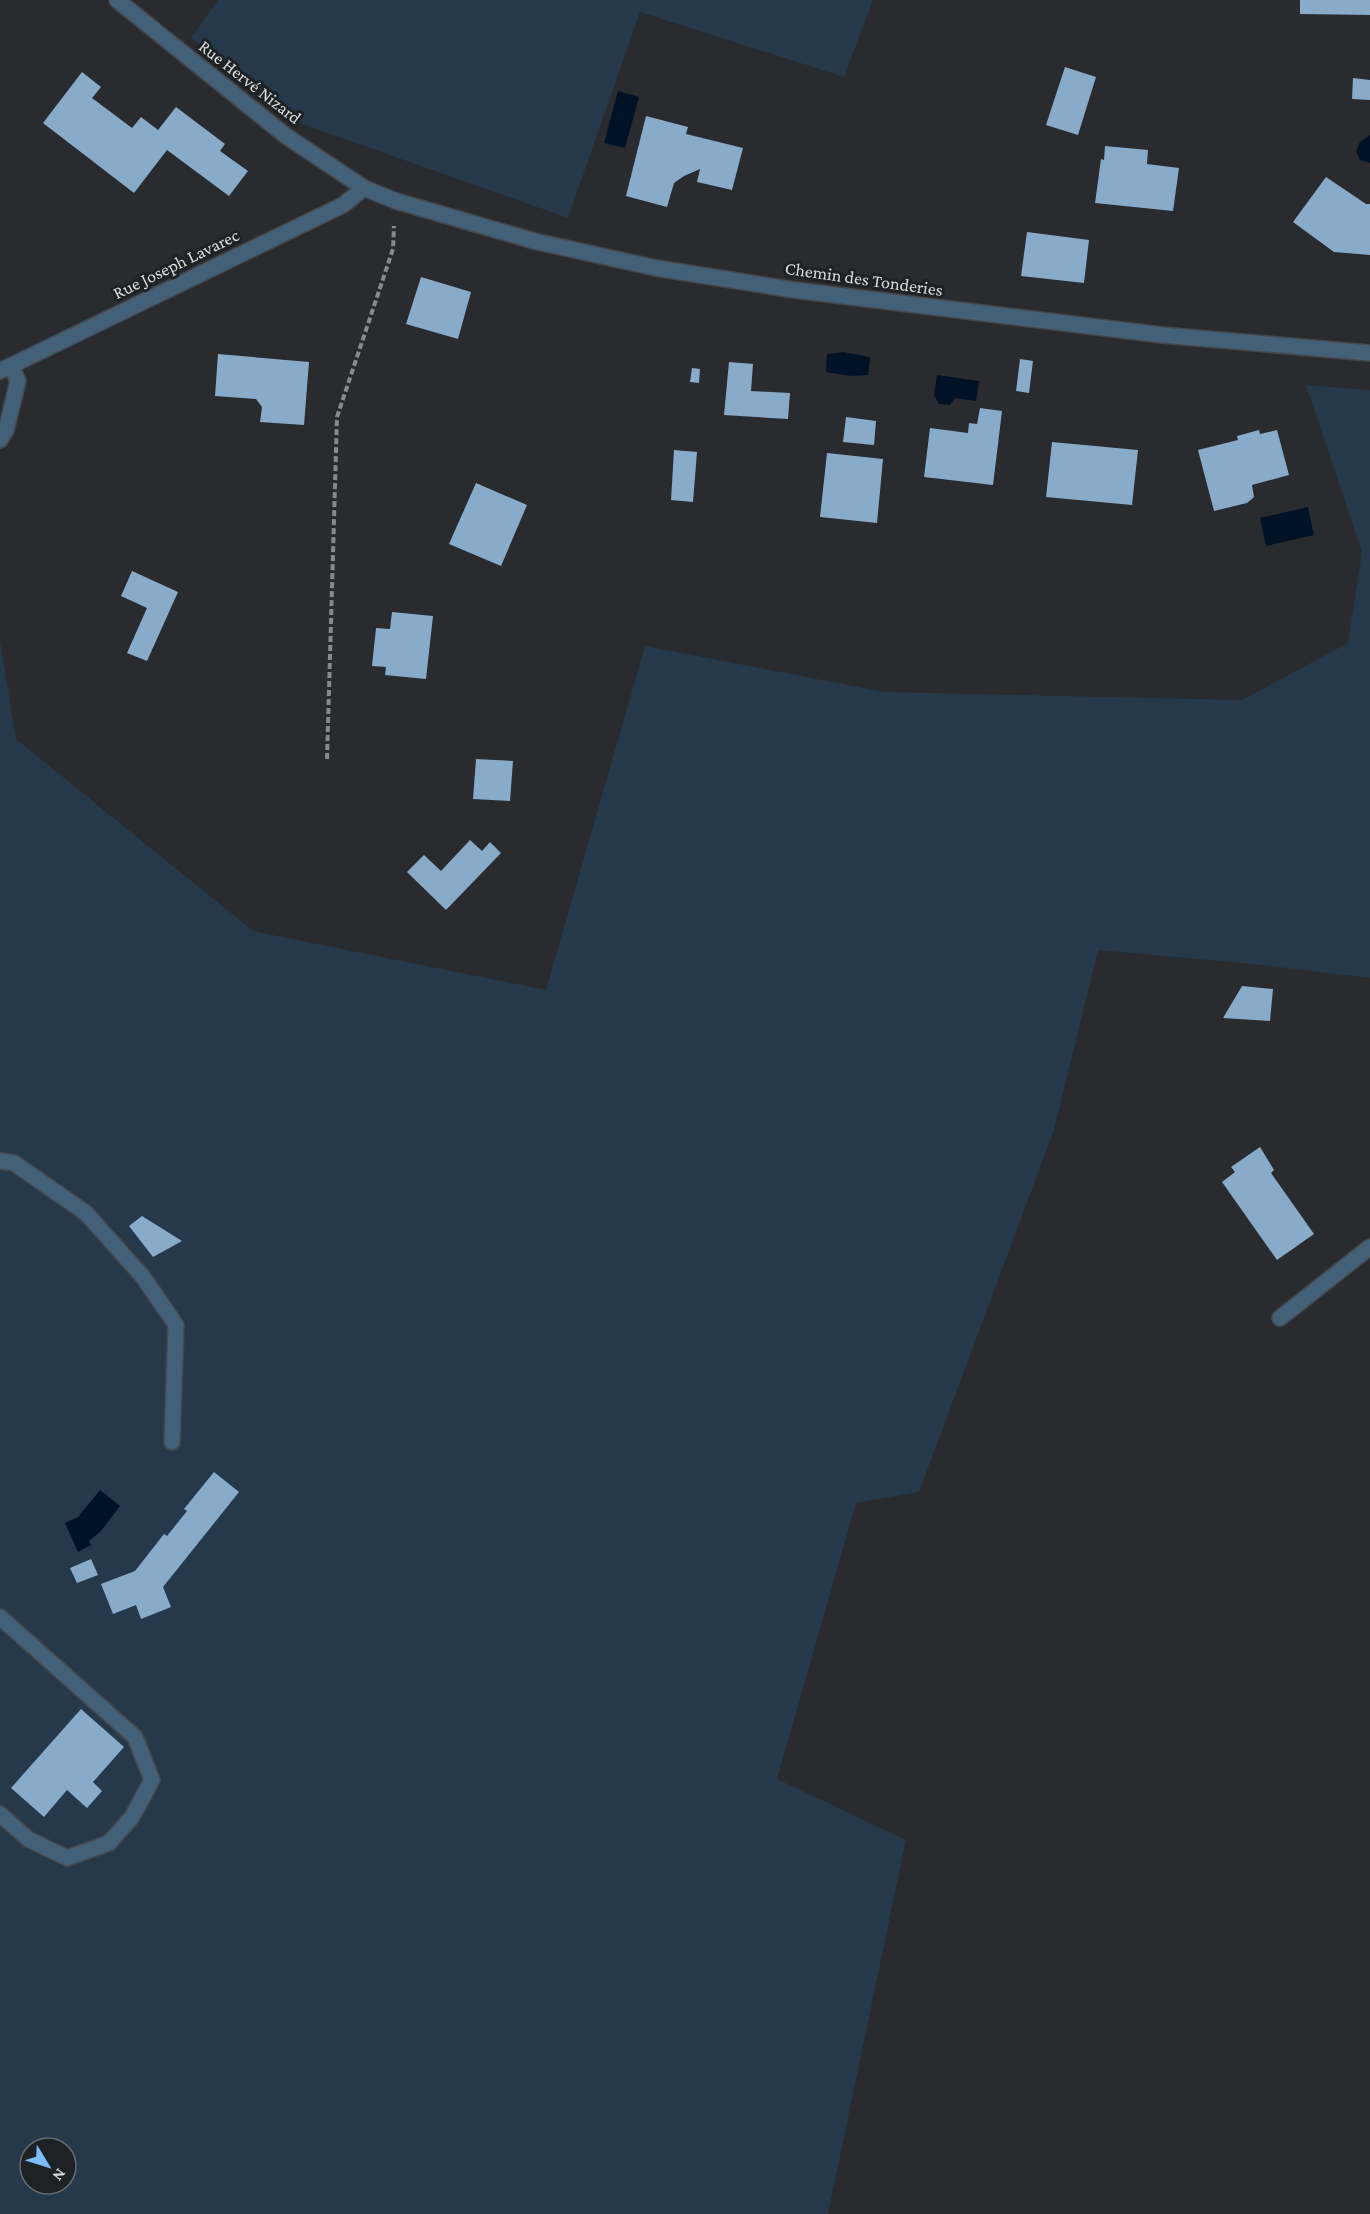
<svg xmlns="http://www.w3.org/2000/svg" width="1370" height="2214" font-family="'Crimson Pro',serif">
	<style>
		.green { fill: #25394b; fill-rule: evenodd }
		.water { fill: #001326 }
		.building { fill: #89abca }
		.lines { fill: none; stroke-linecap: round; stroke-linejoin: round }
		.service-casing { stroke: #45474a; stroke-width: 18 }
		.minor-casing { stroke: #45474a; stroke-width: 18 }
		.tertiary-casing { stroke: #45474a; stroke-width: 18 }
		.path { stroke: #87898c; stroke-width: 4; stroke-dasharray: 6 3; stroke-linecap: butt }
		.service { stroke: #436079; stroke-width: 15 }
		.minor { stroke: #436079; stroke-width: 15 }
		.tertiary { stroke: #436079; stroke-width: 15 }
		.labels { text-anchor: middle; stroke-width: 6; stroke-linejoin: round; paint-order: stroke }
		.street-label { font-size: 18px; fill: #d9dbdd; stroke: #1f2224 }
	</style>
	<rect width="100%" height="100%" fill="#292b2e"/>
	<path class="green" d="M218 0H873L844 77 640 12 568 218 302 124 191 38Z
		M1306 385 1370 390V978L1253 964 1098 950 1054 1130 919 1492 856 1503 777 1779 906 1840 828 2214H0V641L16 739 253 931 546 990 645 646 885 692 1242 700 1348 643 1362 552ZM30 2148H66V2184H30Z"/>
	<path class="water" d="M618 91 639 97 625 148 604 143Z
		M1370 135V163L1360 160 1356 151 1360 142Z
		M843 352 870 357 868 375 850 376 826 372 827 354Z
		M937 375 979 381 976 401 955 398 950 405 939 404 934 395Z
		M1308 507 1314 535 1266 546 1260 518Z
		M100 1490 120 1506 101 1531 89 1541 91 1545 78 1552 65 1523 78 1517Z"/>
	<path class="building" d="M1300 0H1370V15L1300 14Z
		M1065 67 1096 77 1078 135 1046 125Z
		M82 72 101 87 92 98 132 128 141 117 158 130 176 107 225 144 220 151 248 171 229 196 167 150 134 193 43 123Z
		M1353 78 1370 80V100L1352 99Z
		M646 116 688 127 686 134 743 148 732 190 697 182 700 169 684 176 674 183 667 207 626 196Z
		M1105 146 1148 150 1147 164 1179 168 1173 211 1095 203 1101 159 1104 160Z
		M1326 177 1366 204H1370V255L1334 252 1293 222Z
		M1027 232 1089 240 1084 283 1021 276Z
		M421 277 471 292 458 339 406 324Z
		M218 354 309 362 304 425 260 422 262 407 256 399 215 396Z
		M1020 359 1033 361 1029 393 1016 391Z
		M729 362 753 364 751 391 790 393 788 419 724 415Z
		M692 368 700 369 699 383 690 382Z
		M980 408 1002 411 993 485 924 477 930 428 968 433 969 423 977 424Z
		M846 417 876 421 874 445 843 442Z
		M1259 430 1260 434 1277 430 1289 475 1252 485 1254 497 1247 503 1214 511 1198 450 1238 440 1237 436Z
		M1052 442 1138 450 1132 505 1046 497Z
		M674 450 697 452 693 502 671 500Z
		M827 453 883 459 877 523 820 517Z
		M476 483 527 505 501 566 449 544Z
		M132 571 178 592 147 661 127 653 147 608 121 596Z
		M392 612 433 616 426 679 385 675 386 667 372 666 376 628 390 629Z
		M476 759 513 761 510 801 473 799Z
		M470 840 482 851 490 842 501 853 446 910 407 872 424 855 441 871Z
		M1242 986 1273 989 1270 1021 1223 1018Z
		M1260 1147 1274 1170 1271 1173 1314 1234 1277 1260 1222 1182 1235 1172 1231 1167Z
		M142 1216 182 1241 153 1257 129 1226Z
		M214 1472 239 1492 163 1587 171 1607 141 1619 136 1605 113 1614 101 1584 135 1571 164 1534 167 1536 187 1511 184 1509Z
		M91 1559 98 1575 77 1583 70 1568Z
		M81 1709 124 1747 93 1782 102 1791 87 1808 67 1790 44 1817 11 1788Z"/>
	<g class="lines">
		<defs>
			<path id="service" d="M0 440 6 430 18 381 11 366
				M0 1161 14 1163 86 1213 143 1277 176 1325 172 1442
				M0 1617 135 1737 152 1780 132 1817 109 1843 67 1858 28 1839 0 1814"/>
			<path id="minor" d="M117 0 286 136 364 188
				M1280 1318 1370 1247"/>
			<path id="tertiary" d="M0 371 343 205 364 188 396 201 534 241 656 268 794 290 1162 335 1370 353"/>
		</defs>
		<use href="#service" class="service-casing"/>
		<use href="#minor" class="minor-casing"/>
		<use href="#tertiary" class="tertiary-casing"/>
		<path class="path" d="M327 759 337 417 393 249 394 226"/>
		<use href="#service" class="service"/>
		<use href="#minor" class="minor"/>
		<use href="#tertiary" class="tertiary"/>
	</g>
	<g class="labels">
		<g class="street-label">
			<text transform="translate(250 82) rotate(38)" y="6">Rue Hervé Nizard</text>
			<text transform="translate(176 264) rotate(-26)" y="6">Rue Joseph Lavarec</text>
			<text transform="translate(864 279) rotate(8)" y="6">Chemin des Tonderies</text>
		</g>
	</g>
	<g transform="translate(48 2166) rotate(128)"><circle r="28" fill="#1f2224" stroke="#696c6e" stroke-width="1.5"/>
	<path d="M0-4.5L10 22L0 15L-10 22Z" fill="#7cbef9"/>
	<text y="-9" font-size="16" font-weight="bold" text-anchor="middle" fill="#d9dbdd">N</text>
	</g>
</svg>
